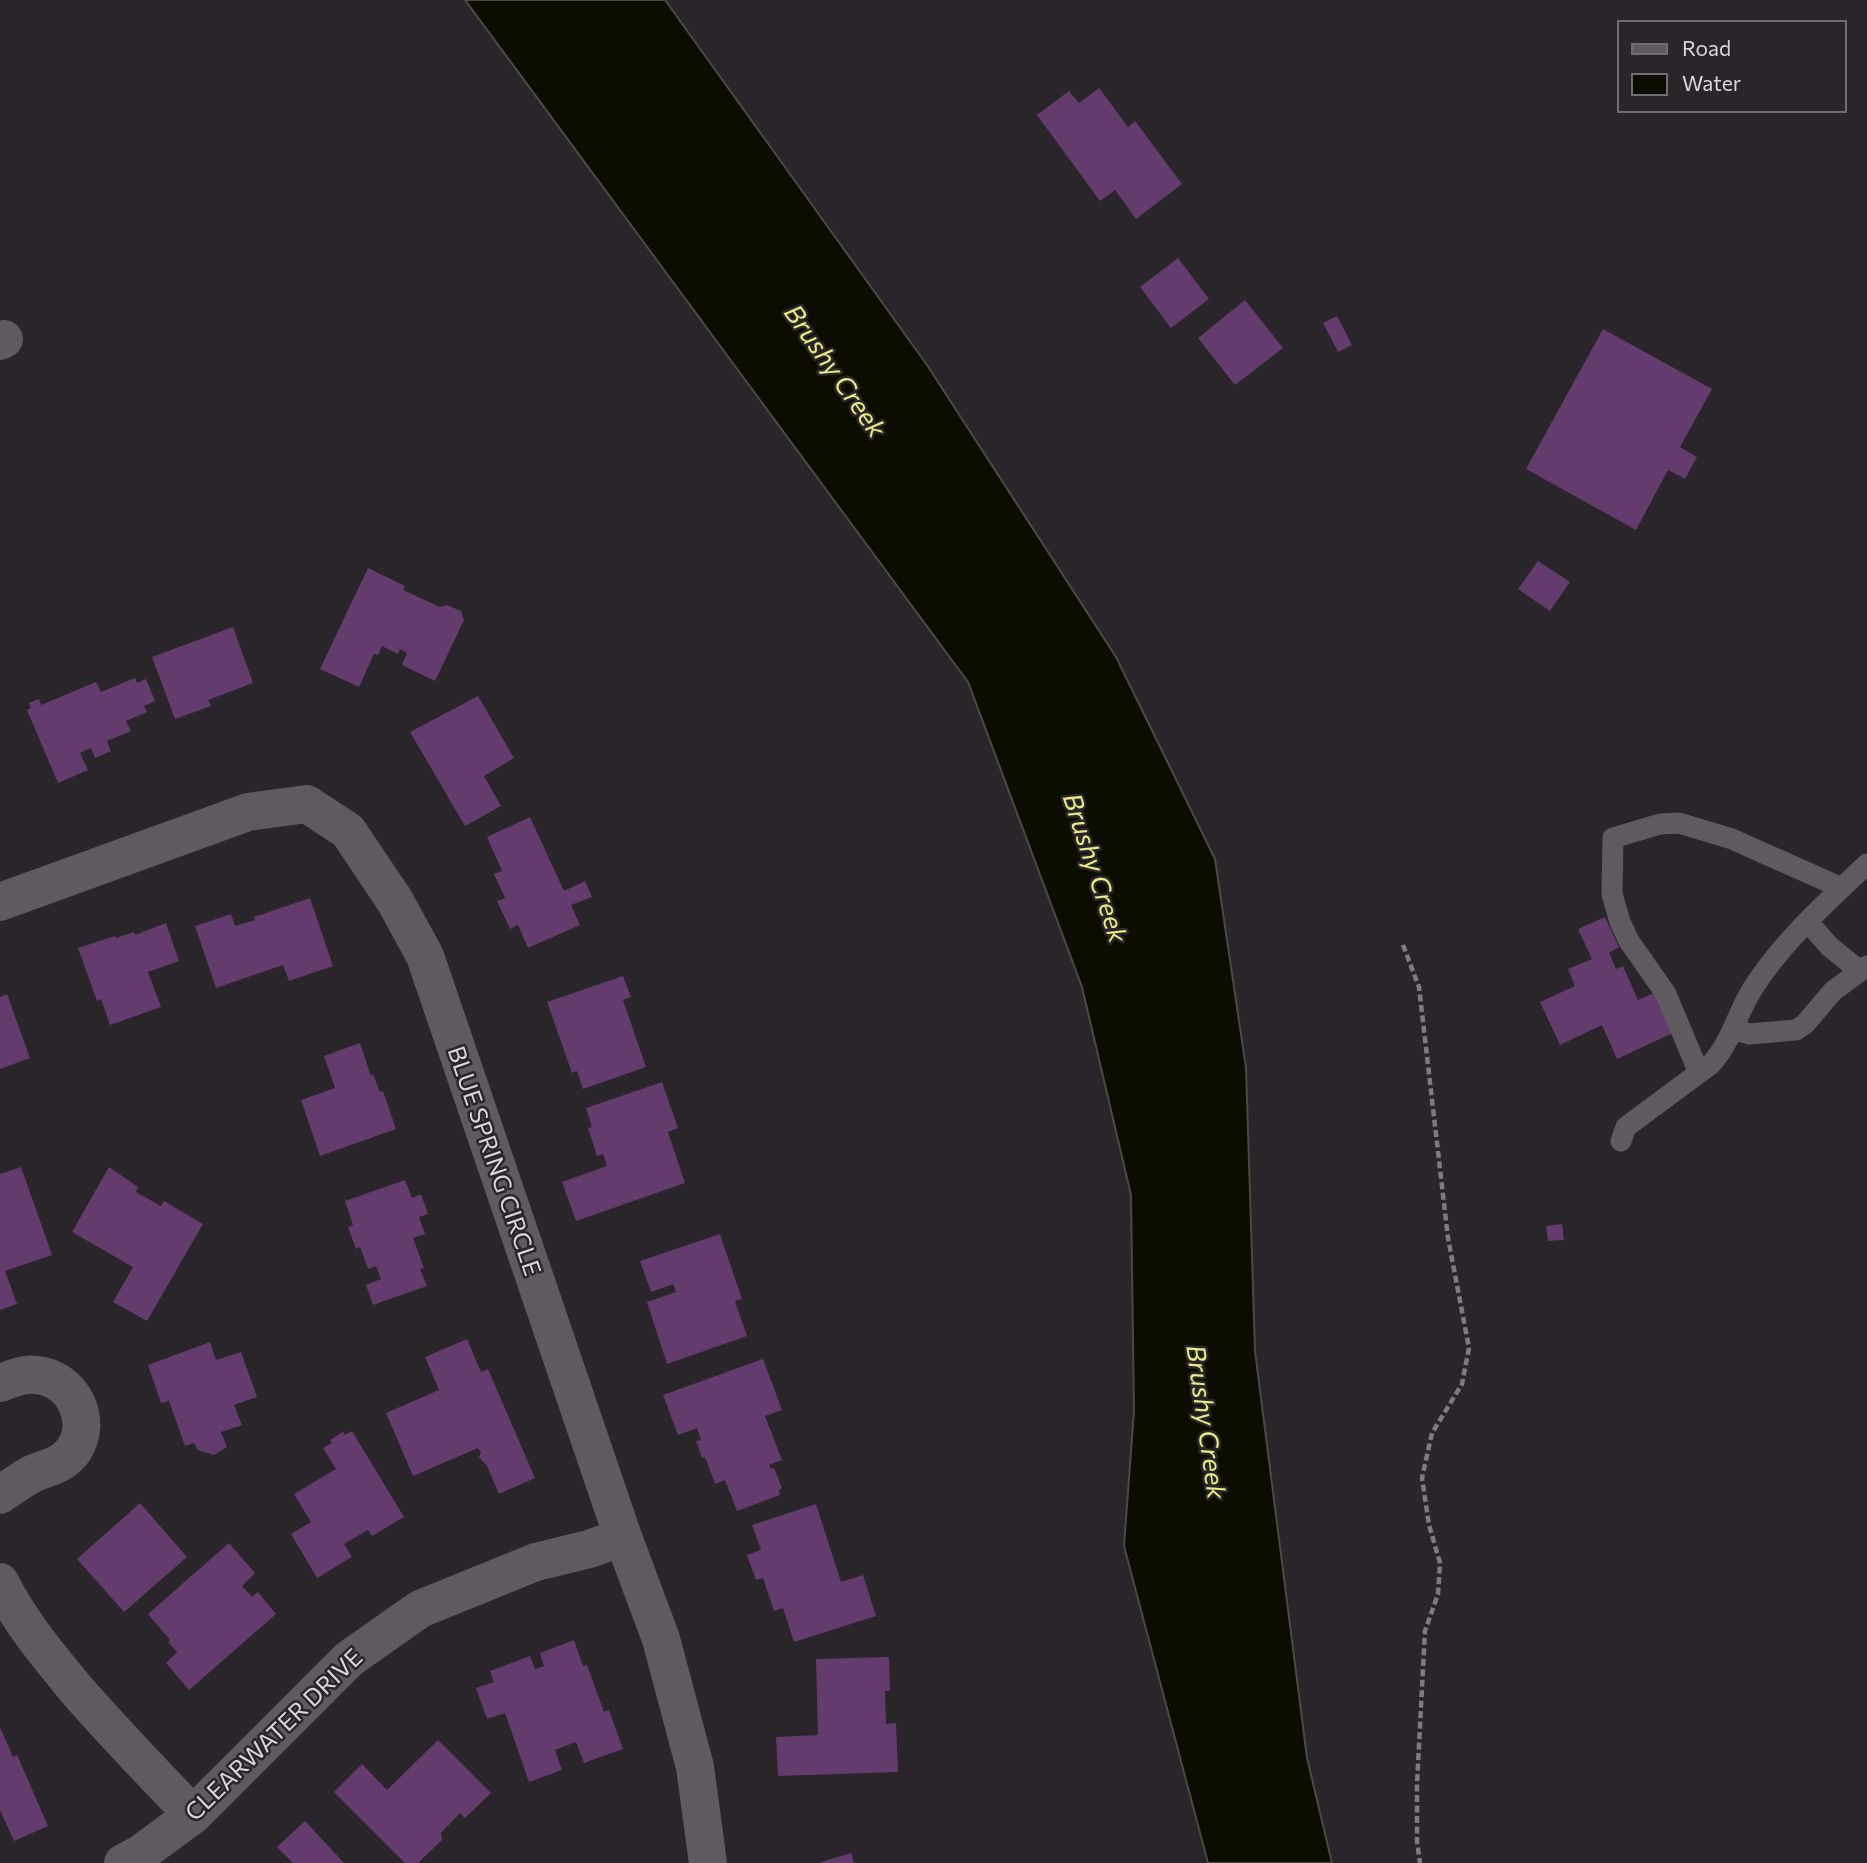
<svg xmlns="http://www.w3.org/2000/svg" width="1867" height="1863" font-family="Commissioner,sans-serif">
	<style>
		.water { fill: #0d0c00; stroke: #4a4942; stroke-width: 2 }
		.building { fill: #633b6c }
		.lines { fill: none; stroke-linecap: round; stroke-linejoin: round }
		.path { stroke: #7e7b7f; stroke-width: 4.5; stroke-dasharray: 7 3.5; stroke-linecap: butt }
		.service { stroke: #5f5a60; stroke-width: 21 }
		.minor { stroke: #5f5a60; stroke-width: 38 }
		.labels { text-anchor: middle; stroke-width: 5; stroke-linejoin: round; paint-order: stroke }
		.street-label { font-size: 24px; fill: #dad7db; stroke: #29252a }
		.water-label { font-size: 26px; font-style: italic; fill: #eaea86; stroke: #29252a }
	</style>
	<rect width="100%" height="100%" fill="#29252a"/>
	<path class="water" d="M465 0H665L927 365 1116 657 1215 859 1246 1068 1255 1351 1307 1758 1332 1863H1208L1124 1546 1134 1411 1131 1195 1082 987 968 682Z"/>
	<path class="building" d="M1099 88 1128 127 1135 121 1182 184 1136 219 1115 190 1100 201 1037 115 1069 91 1079 103Z
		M1178 258 1209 299 1171 328 1140 287Z
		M1245 300 1283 348 1235 385 1198 338Z
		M1337 316 1352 345 1338 352 1323 323Z
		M1603 329 1712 389 1680 447 1697 457 1685 479 1668 470 1636 530 1526 469Z
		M1538 561 1570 582 1550 611 1518 589Z
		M368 568 405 586 403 590 440 607 447 605 461 611 464 620 435 681 402 665 407 653 400 649 398 654 382 646 378 655 374 654 359 687 320 669Z
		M233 627 253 683 208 700 211 706 175 719 152 657Z
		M135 678 137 683 146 679 155 701 144 706 147 712 126 721 131 731 107 741 111 751 95 758 91 748 80 753 88 770 58 783 27 710 31 708 29 703 39 699 41 705 96 682 101 692Z
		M478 696 514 758 484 776 501 806 465 826 410 732Z
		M530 817 564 891 585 881 592 897 571 905 580 925 528 948 518 925 510 929 497 901 505 898 494 874 502 871 487 837Z
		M310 898 333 966 289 981 283 965 216 988 195 926 231 914 235 926 255 920 254 917Z
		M1605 917 1619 947 1609 953 1616 969 1623 966 1638 1000 1658 991 1677 1031 1617 1059 1602 1025 1560 1045 1540 1002 1575 986 1568 969 1592 959 1578 929Z
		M166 923 179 961 148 972 161 1007 110 1025 101 999 97 1001 78 948 115 936 116 938 134 932 135 935Z
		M623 976 631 997 623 1000 646 1067 583 1089 577 1071 572 1073 547 1002Z
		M7 994 30 1058 0 1069V997Z
		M360 1043 371 1076 373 1074 380 1092 383 1091 396 1129 320 1156 301 1100 335 1088 324 1056Z
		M662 1082 678 1128 668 1132 685 1183 576 1221 562 1182 607 1166 603 1154 597 1156 588 1128 592 1127 586 1108Z
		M21 1167 52 1255 5 1271 17 1304 0 1310V1174Z
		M109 1167 138 1187 136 1192 161 1206 164 1201 203 1224 147 1321 113 1302 133 1267 72 1232Z
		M405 1180 412 1198 421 1194 428 1214 419 1217 425 1234 413 1238 424 1268 420 1269 427 1286 373 1305 366 1285 381 1279 376 1266 368 1269 360 1247 356 1249 348 1227 353 1225 345 1201Z
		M1562 1224 1564 1240 1548 1241 1546 1226Z
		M720 1234 742 1299 735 1301 747 1336 667 1364 647 1302 676 1292 673 1284 651 1292 640 1261Z
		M467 1339 481 1372 488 1369 535 1478 499 1494 487 1466 479 1457 481 1453 478 1448 413 1476 386 1413 439 1390 425 1357Z
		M210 1342 216 1360 241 1352 257 1397 234 1405 242 1425 221 1432 227 1447 214 1455 198 1450 194 1443 185 1446 169 1401 161 1403 148 1365Z
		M763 1359 782 1410 765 1416 782 1460 769 1465 771 1469 774 1468 782 1488 779 1490 780 1495 737 1511 725 1480 715 1484 705 1457 702 1458 696 1441 701 1440 697 1428 678 1435 663 1395Z
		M352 1431 404 1517 372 1536 368 1530 344 1544 352 1557 317 1578 291 1534 311 1522 294 1494 336 1469 323 1448 332 1443 330 1440 343 1432 345 1435Z
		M140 1503 187 1557 124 1612 77 1559Z
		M816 1504 841 1582 863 1575 876 1616 794 1642 783 1608 774 1611 763 1578 756 1580 747 1555 761 1550 752 1525Z
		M229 1543 255 1573 242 1586 252 1597 258 1592 276 1614 189 1690 166 1663 177 1652 168 1642 170 1640 148 1614Z
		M574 1640 583 1666 587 1665 604 1712 609 1710 623 1749 584 1763 576 1742 555 1750 562 1770 529 1782 505 1713 487 1719 476 1688 494 1682 490 1671 530 1656 535 1669 544 1666 540 1653Z
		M889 1657 890 1691H885L886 1724 896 1723 898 1772 778 1776 776 1737 818 1735 816 1659Z
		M0 1727 13 1757 17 1755 48 1826 14 1841 0 1810Z
		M438 1740 491 1793 465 1818 460 1813 441 1833 442 1840 418 1863H405L334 1792 362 1764 387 1790Z
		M305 1821 332 1850 344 1863H293L277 1847Z
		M851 1853 854 1863H821V1862Z"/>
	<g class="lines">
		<path class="path" d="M1403 945 1419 987 1448 1238 1469 1348 1462 1384 1432 1433 1422 1478 1429 1525 1440 1563 1438 1594 1425 1631 1417 1784V1841L1420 1863"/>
		<path class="service" d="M1808 922 1830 947 1860 971
			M1734 1030 1750 1034 1796 1030 1805 1024 1833 991 1867 966
			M1699 1073 1666 994 1629 941 1620 922 1612 894 1613 838 1660 824 1679 823 1732 839 1842 888
			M1621 1141 1626 1127 1711 1064C1732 1041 1737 1013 1753 988 1783 941 1827 902 1867 864"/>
		<path class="minor" d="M0 341 4 339
			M0 902 248 812 307 804 348 831 395 901 425 956 623 1537 661 1639 695 1767 708 1863
			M0 1383C12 1379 23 1373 36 1375 73 1378 94 1421 73 1451 62 1466 47 1467 32 1474 21 1480 10 1488 0 1495
			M0 1582C20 1622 47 1654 75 1688 113 1732 153 1773 193 1815
			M123 1863 140 1854 193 1815 349 1659 420 1609 536 1562 589 1549 623 1537"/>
	</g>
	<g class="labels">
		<g class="street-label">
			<text transform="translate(494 1161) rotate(71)" y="8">BLUE SPRING CIRCLE</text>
			<text transform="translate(274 1735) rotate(-44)" y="8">CLEARWATER DRIVE</text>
		</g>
		<g class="water-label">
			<text transform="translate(835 371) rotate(55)" y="9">Brushy Creek</text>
			<text transform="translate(1095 868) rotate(72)" y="9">Brushy Creek</text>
			<text transform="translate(1206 1422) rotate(82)" y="9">Brushy Creek</text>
		</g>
	</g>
	<rect x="1618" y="21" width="228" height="91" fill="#29252a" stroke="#706c71" stroke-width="2"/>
	<rect x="1632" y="44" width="35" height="10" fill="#5f5a60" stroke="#706c71" stroke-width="2"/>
	<text x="1682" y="56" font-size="21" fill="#dad7db">Road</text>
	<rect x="1632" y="74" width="35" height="21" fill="#0d0c00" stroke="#706c71" stroke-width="2"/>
	<text x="1682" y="91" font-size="21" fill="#dad7db">Water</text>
</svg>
